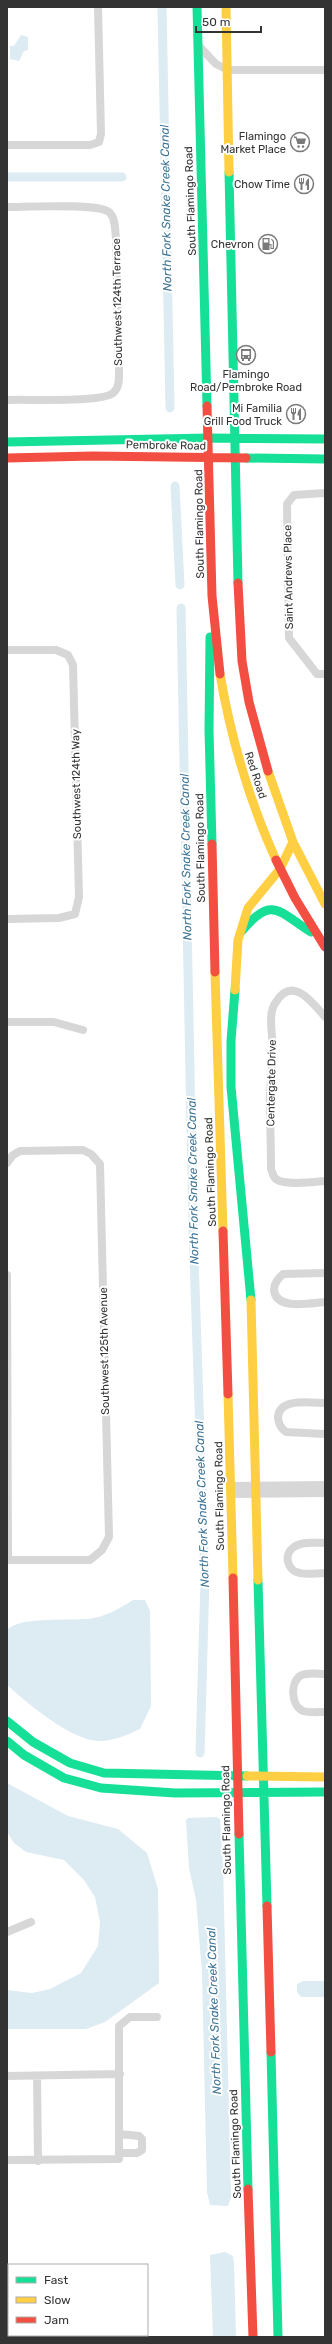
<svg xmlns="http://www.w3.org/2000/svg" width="332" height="2344" font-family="Rubik,sans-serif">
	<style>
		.water { fill: #ddebf3 }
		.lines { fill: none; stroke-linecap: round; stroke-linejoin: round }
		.canal { stroke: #ddebf3; stroke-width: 9 }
		.street { stroke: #d7d7d7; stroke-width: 8 }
		.fast { stroke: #16e098; stroke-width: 9 }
		.slow { stroke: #ffcf43; stroke-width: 9 }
		.jam { stroke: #f24e42; stroke-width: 9 }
		.labels { text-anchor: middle; stroke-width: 4; stroke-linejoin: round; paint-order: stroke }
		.poi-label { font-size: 11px; fill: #333; stroke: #fff; text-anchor: end }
		.street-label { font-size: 11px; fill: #333; stroke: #fff }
		.water-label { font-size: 12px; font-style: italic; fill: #3f7597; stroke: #fff }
	</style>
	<rect width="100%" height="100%" fill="#fff"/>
	<path class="water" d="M21 35 28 37V50L24 51 19 61 10 59V46H14Z
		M133 1600H145L150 1611 151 1706 140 1729C127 1735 114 1741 99 1741 72 1741 27 1703 7 1685V1630C21 1615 73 1622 94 1618 109 1615 120 1608 133 1600Z
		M7 1783 68 1816 118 1829 147 1853 158 1889 159 1983 105 2022 86 2029H7V1990L32 1993 50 1989 81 1973 98 1946 100 1922 95 1897 84 1880 64 1860 26 1852 14 1843 7 1832Z
		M216 1817 220 1819 223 1865 231 2197 228 2206 210 2205 207 2192 202 1972 196 1900 189 1868 186 1820 188 1818Z
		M303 1981H325V1997H301L297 1992V1984Z
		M225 2252 233 2256 234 2263 236 2337H213L210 2255Z"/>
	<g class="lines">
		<path class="canal" d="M162 7 170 408
			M7 177H122
			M175 486 180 585
			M181 608 193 1228 205 1580 200 1753"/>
		<path class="street" d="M199 46 216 64 228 70H325
			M7 145H90L99 142 101 134 98 7
			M7 207C25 207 98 203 109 212 116 218 115 231 116 239L119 370C119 378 120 387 113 393 103 403 26 399 7 400
			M325 493 294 495 287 504 289 638 317 674H325
			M7 650H56L68 655 73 665 79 897 75 914 59 918 7 919
			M325 1017C313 1003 293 975 276 1002 267 1013 273 1036 273 1050 273 1066 270 1082 270 1099 270 1122 271 1145 271 1169 272 1171 273 1176 275 1178 281 1186 314 1182 325 1181
			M7 1022H54L83 1030
			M7 1163 13 1155 20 1151 83 1150 91 1154 100 1164 109 1537 102 1550 90 1560H7
			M325 1273 283 1274C278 1279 274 1283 274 1290 276 1311 311 1303 325 1302
			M7 1275 8 1560
			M325 1403C312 1403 278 1397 278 1418 279 1425 281 1428 286 1432L325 1434
			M231 1486 325 1485
			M231 1494 325 1493
			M325 1543C315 1543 302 1541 294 1547 283 1554 287 1571 300 1573 307 1575 317 1573 325 1573
			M325 1674C318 1674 306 1672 300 1676 290 1683 291 1706 303 1711 309 1713 319 1712 325 1712
			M7 1932 31 1922
			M7 2076 120 2074
			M37 2076 38 2161
			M120 2153H137L142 2150V2139L139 2136 120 2134
			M7 2160 119 2159V2026L130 2017H157"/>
		<path class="fast" d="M197 7 207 406
			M229 172 238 583
			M7 442 209 438 325 439
			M246 458 325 459
			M210 637 209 730 212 844
			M241 932C272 894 279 912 311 932
			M235 990 231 1041V1087L251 1300
			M258 1580 267 1906
			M7 1721 33 1742 70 1763 104 1773 247 1776
			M7 1741 24 1755 64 1778 101 1788 175 1793 325 1792
			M239 1834 248 2189
			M271 2052 278 2337"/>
		<path class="slow" d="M226 7 229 172
			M220 674C231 739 249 800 276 860
			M268 771 293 842 325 904
			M215 972 223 1231
			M235 990 238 940 248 908 280 869 293 842
			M251 1300 258 1580
			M228 1394 233 1578
			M247 1776 325 1777"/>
		<path class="jam" d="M207 406 212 596 220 674
			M7 458 93 456 246 458
			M238 583 242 661 249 702 268 771
			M212 844 215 972
			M276 860 295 898 325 947
			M223 1231 228 1394
			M233 1578 239 1834
			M267 1906 271 2052
			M248 2189 253 2337"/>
	</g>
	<defs>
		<symbol id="supermarket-ring" viewBox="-11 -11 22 22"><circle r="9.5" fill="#fff" stroke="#7a7a7a" stroke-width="1.5"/><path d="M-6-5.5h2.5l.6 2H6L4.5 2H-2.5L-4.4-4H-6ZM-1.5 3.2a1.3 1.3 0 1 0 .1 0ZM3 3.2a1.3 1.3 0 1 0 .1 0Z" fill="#7a7a7a"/></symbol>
		<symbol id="restaurant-ring" viewBox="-11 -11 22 22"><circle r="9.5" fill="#fff" stroke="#7a7a7a" stroke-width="1.5"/><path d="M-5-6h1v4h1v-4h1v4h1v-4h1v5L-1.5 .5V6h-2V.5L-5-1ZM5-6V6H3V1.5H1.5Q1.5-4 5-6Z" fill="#7a7a7a"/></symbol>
		<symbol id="fuel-ring" viewBox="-11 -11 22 22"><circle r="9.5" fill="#fff" stroke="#7a7a7a" stroke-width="1.5"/><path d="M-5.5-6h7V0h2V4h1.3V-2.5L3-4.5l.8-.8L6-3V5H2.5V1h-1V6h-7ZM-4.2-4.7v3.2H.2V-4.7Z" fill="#7a7a7a"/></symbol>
		<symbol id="bus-ring" viewBox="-11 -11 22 22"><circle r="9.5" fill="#fff" stroke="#7a7a7a" stroke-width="1.5"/><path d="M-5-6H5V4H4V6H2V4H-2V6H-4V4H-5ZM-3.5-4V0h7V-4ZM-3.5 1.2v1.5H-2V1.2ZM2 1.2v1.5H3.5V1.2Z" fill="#7a7a7a"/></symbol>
	</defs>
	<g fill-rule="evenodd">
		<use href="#supermarket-ring" x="289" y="131" width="22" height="22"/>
		<use href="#restaurant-ring" x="293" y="173" width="22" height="22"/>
		<use href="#fuel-ring" x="257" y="233" width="22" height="22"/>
		<use href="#bus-ring" x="235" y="344" width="22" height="22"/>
		<use href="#restaurant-ring" x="285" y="403" width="22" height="22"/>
	</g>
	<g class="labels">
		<g class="poi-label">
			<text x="286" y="140">Flamingo<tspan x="286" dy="13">Market Place</tspan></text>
			<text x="290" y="188">Chow Time</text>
			<text x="254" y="248">Chevron</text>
			<text x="246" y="378" text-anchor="middle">Flamingo<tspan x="246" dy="13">Road/Pembroke Road</tspan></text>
			<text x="282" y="412">Mi Familia<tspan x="282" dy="13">Grill Food Truck</tspan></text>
		</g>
		<g class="street-label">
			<text transform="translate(190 201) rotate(-92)" y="4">South Flamingo Road</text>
			<text transform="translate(117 302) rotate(-91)" y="4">Southwest 124th Terrace</text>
			<text transform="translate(166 445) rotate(1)" y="4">Pembroke Road</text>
			<text transform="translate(199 524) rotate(-91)" y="4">South Flamingo Road</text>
			<text transform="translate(288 577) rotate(-91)" y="4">Saint Andrews Place</text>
			<text transform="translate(256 775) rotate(72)" y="4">Red Road</text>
			<text transform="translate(76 784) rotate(-91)" y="4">Southwest 124th Way</text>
			<text transform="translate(200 848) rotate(-91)" y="4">South Flamingo Road</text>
			<text transform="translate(271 1083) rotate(-89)" y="4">Centergate Drive</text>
			<text transform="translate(210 1172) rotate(-92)" y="4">South Flamingo Road</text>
			<text transform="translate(104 1351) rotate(-91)" y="4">Southwest 125th Avenue</text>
			<text transform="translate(219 1496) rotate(-91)" y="4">South Flamingo Road</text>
			<text transform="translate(226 1820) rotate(-91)" y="4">South Flamingo Road</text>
			<text transform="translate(235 2144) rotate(-92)" y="4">South Flamingo Road</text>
		</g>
		<g class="water-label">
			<text transform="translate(166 208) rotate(-91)" y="4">North Fork Snake Creek Canal</text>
			<text transform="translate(186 857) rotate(-91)" y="4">North Fork Snake Creek Canal</text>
			<text transform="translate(193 1181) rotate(-91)" y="4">North Fork Snake Creek Canal</text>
			<text transform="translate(202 1504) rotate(-92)" y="4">North Fork Snake Creek Canal</text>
			<text transform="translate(214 2011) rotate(-92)" y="4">North Fork Snake Creek Canal</text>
		</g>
	</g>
	<rect width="332" height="2344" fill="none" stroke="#333333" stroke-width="16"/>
	<rect x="8" y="2264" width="140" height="72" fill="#ffffff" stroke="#adadad"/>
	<rect x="16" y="2277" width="20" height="6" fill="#16e098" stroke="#adadad"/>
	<text x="44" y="2284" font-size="12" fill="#333333">Fast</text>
	<rect x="16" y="2297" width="20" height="6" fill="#ffcf43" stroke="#adadad"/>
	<text x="44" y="2304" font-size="12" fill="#333333">Slow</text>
	<rect x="16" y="2317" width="20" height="6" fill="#f24e42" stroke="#adadad"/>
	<text x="44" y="2324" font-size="12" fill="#333333">Jam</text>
	<path d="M196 26v6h65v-6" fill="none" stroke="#333333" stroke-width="2"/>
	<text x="202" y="26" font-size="12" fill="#333333" stroke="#ffffff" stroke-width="3" paint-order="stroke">50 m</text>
</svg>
